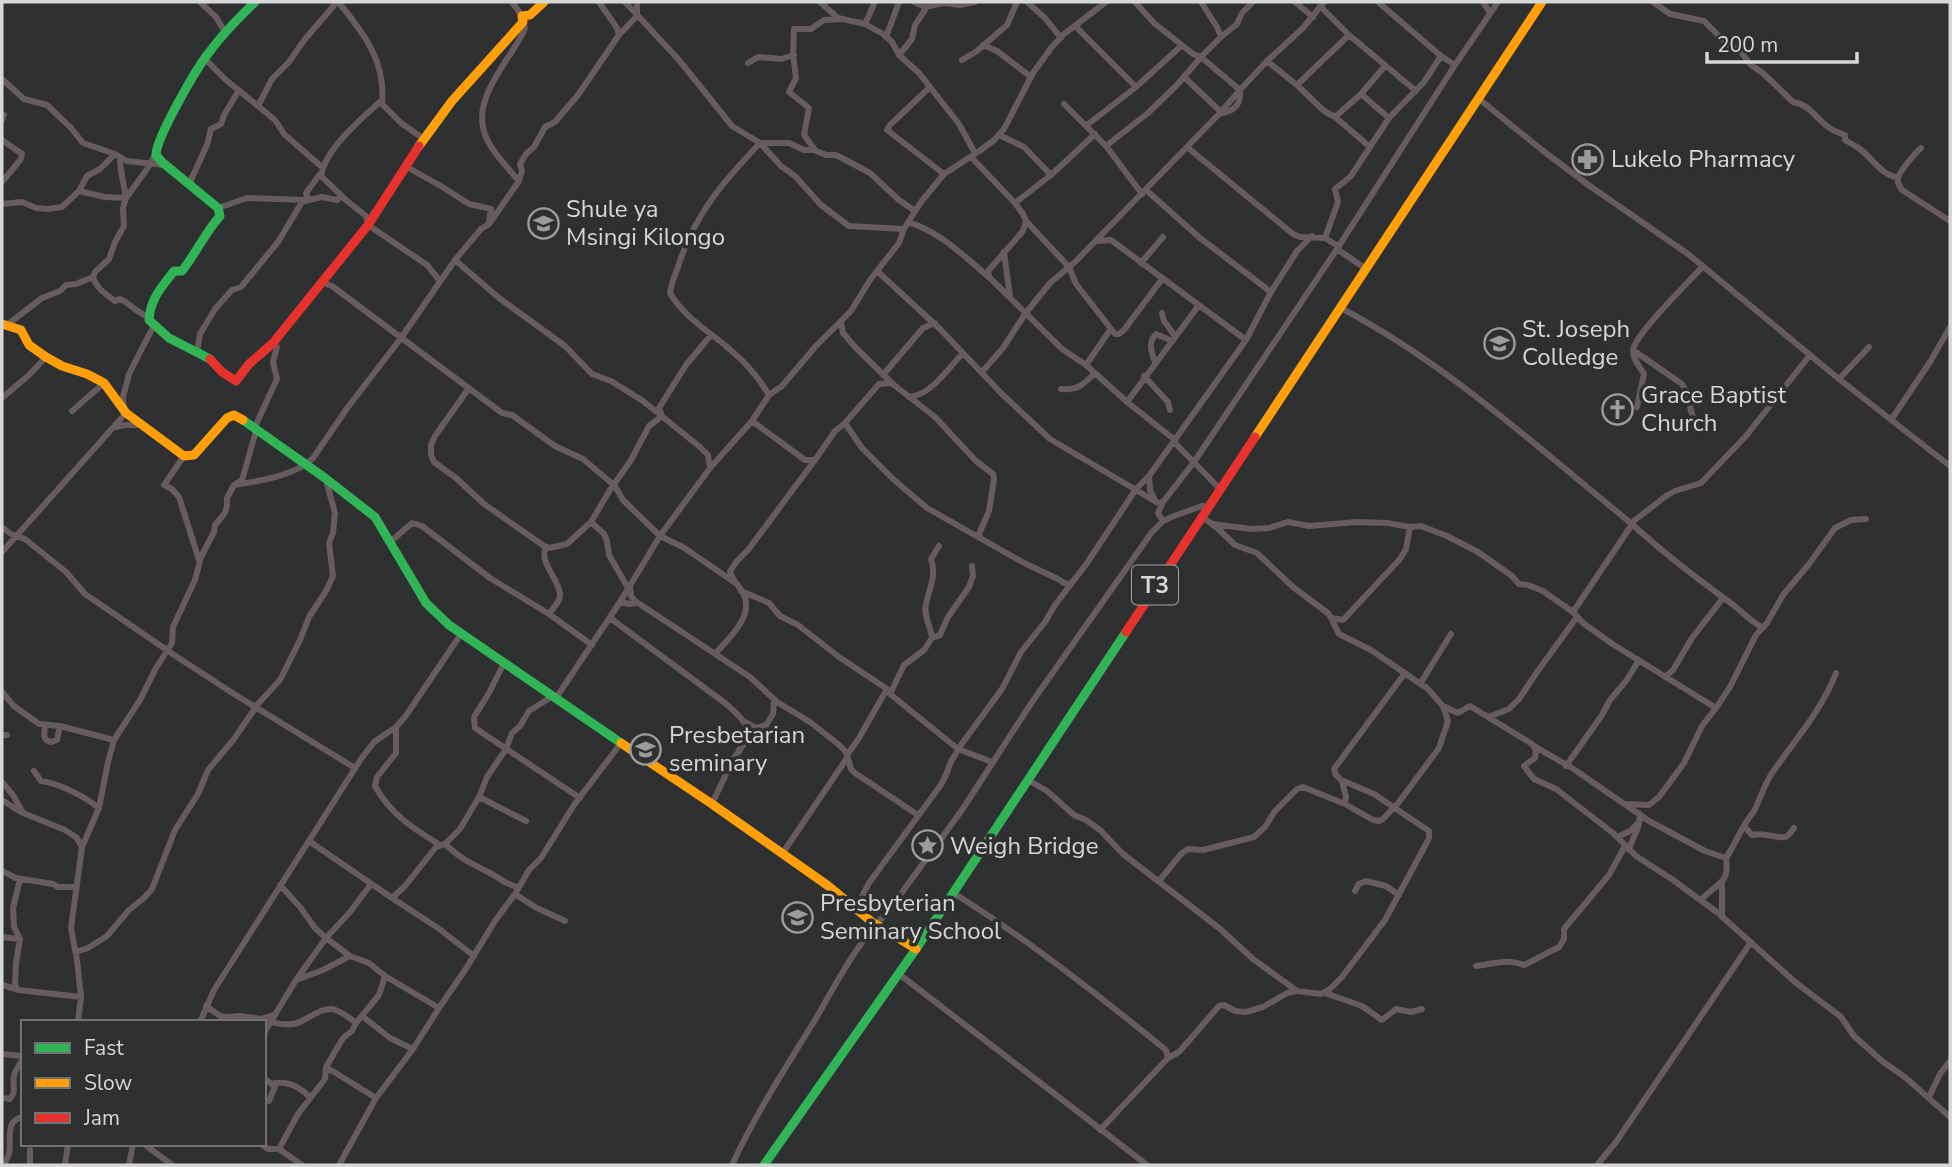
<svg xmlns="http://www.w3.org/2000/svg" width="1952" height="1167" font-family="'Nunito Sans',sans-serif">
	<style>
		.lines { fill: none; stroke-linecap: round; stroke-linejoin: round }
		.street { stroke: #675b5e; stroke-width: 6 }
		.fast { stroke: #30b455; stroke-width: 9 }
		.slow { stroke: #ff9f0a; stroke-width: 9 }
		.jam { stroke: #e5322d; stroke-width: 9 }
		.labels { text-anchor: middle; stroke-width: 7; stroke-linejoin: round; paint-order: stroke }
		.shield { fill: #2d2f31; stroke: #a3a5a7; stroke-width: 2 }
		.shield-label { font-size: 23px; font-weight: bold; fill: #d6d7d9 }
		.poi-label { font-size: 24px; fill: #d6d7d9; stroke: #2d2f31; text-anchor: start }
	</style>
	<rect width="100%" height="100%" fill="#2e2f30"/>
	<g class="lines">
		<path class="street" d="M200 2 216 17 225 32
			M336 2 340 4C365 35 386 62 382 104L401 123 424 139 423 141
			M512 2 522 16
			M599 2 617 28 619 35
			M625 2 679 60 732 126 760 143 781 166 795 176 821 205 849 226 904 229
			M820 2 838 18 865 24 883 34 892 42 899 55 919 73 959 124 975 153
			M914 2 925 7
			M1027 2 1045 18 1061 38
			M1135 2 1154 23 1193 54 1201 57 1240 90 1219 114
			M1201 2 1217 27 1221 37
			M1295 2 1313 17
			M1378 2 1441 56 1455 65
			M1483 2 1490 13
			M1653 2 1670 14 1704 21 1728 45 1741 52 1751 65 1764 74 1793 102C1809 104 1816 118 1828 127 1833 131 1839 133 1845 135V140C1850 143 1856 146 1860 149 1872 158 1883 177 1898 177
			M1320 6 1349 35 1416 91
			M865 24 875 2
			M1075 26 1136 87
			M886 37 899 2
			M983 45 997 51 1031 77
			M899 55 912 39 915 25 925 10V7L943 3 960 5 975 2
			M205 59 226 80 275 120 284 134 323 168
			M962 60 977 51 1007 25 1017 2
			M1267 61 1298 86 1324 111 1335 117 1370 147
			M748 63 758 57 781 59 794 55
			M1184 77 1221 112
			M2 79 24 99 47 105 71 128 83 143 115 154 127 161 164 165
			M1297 85 1349 35
			M929 88 890 125 887 130 944 174
			M1361 94 1389 118
			M1479 99 1542 150 1587 184 1688 254 1839 379 1950 466
			M382 100C363 117 325 149 321 176L347 201 366 216 368 225 427 265 440 281
			M1064 104 1106 146 1142 194
			M258 106 272 79 289 62 305 39 337 2
			M1335 117 1361 94 1385 66
			M2 120 4 115
			M1087 125 1136 87 1181 46
			M999 135 1024 147 1051 175
			M2 140 22 154 21 159 2 182
			M1106 146 1148 113 1176 86 1201 57 1221 37 1237 24 1242 13 1253 2
			M1187 147 1293 234 1300 237 1325 238 1338 246
			M1921 148C1916 152 1899 172 1898 178 1897 183 1899 185 1902 190L1950 221
			M816 151 804 135 809 108 789 92 796 78 793 54 794 29H811L824 20 841 19
			M971 157 1015 203 1023 214 1026 221 1023 231 989 270 988 273 990 278 1062 349 1086 365 1127 402 1175 440
			M405 166 441 186 469 204 491 209 489 222
			M519 181C507 167 493 153 486 137 470 100 507 64 523 33L525 28 523 22
			M191 186V180L207 145 211 129 221 124 224 115 239 90
			M1146 190 1200 238 1271 292
			M79 191 105 197 126 198C124 184 120 172 120 158
			M1015 203 1051 175 1095 134
			M2 204 22 202 36 208 48 209 62 207 79 191 87 176 100 169 115 154
			M218 208 247 198 309 200 322 197 337 200 342 196
			M1026 221 1069 267 1076 284 1115 334H1119L1124 330 1162 279
			M908 222C939 231 965 257 990 278
			M1325 238 1338 202 1335 189 1351 176 1389 118 1424 82 1441 56
			M1097 241 1111 240 1246 340
			M1337 249 1366 269
			M1004 252 1010 297
			M455 260 499 298 565 346 592 374 611 381 643 401 700 447 708 455 710 468
			M1141 263 1163 237
			M877 271 940 329 1002 394 1050 439 1158 503 1163 502
			M321 282 332 286 502 413 512 415 555 446 583 459 615 486 623 500 660 536 683 547 734 582
			M1339 307C1448 364 1538 448 1632 524 1662 552 1695 577 1728 601 1740 609 1749 621 1763 628
			M1162 313 1164 321 1175 336
			M149 317C138 314 131 304 120 299L115 301C107 295 96 288 93 277L95 272 109 259 115 242 124 226 123 208 126 198 147 169 156 153
			M841 322 843 333 855 347 894 385 935 417 976 461 993 474 994 479 989 511 979 534 980 537
			M7 325 42 298 60 291 66 285 76 284 93 277
			M1633 350 1682 384 1685 389 1694 421
			M197 352 200 334 215 309 232 290 241 287 278 242 302 202 309 200 306 193 320 174
			M1155 362C1151 352 1148 342 1156 334L1172 341
			M1086 365 1110 330
			M982 372 1003 348 1025 314 1050 283 1075 262 1219 114C1234 111 1241 106 1240 90L1267 61 1303 28 1324 2
			M883 375 923 328 935 323
			M1144 376 1168 402 1170 410
			M1839 379 1869 347
			M469 388 435 436 431 445V455L434 462 456 478 484 504 544 546 549 548 567 544 591 522 610 490 631 460 649 426 662 416 659 408 686 365 711 335
			M1061 389C1077 391 1084 384 1095 373
			M769 395C755 372 742 359 721 342 702 327 683 315 670 293 671 284 675 275 678 267 694 215 723 182 760 143H789L804 150H814L826 155H835L842 158 870 173 899 200 915 211
			M909 397C932 395 948 368 963 353
			M2 398 29 375 46 357
			M1127 402 1199 305
			M1637 407 1644 374C1640 367 1632 358 1633 350 1635 334 1690 281 1703 266
			M124 408 123 397 129 374 154 325
			M72 411 104 383
			M1891 420 1930 362 1950 327
			M752 421 805 460H815L835 431 845 423 879 384 892 383
			M845 423 862 448 893 479 927 508 1024 563 1058 579 1064 583 1070 584
			M116 427 125 425H140
			M254 429 277 379 273 362 277 347 273 343
			M1174 442 1219 488
			M184 456 164 485 172 489 179 497 199 560
			M1149 476 1150 490 1154 498
			M234 485C258 481 296 476 313 458L348 407 401 338 455 260 481 229 489 224 519 181 522 171 520 164 526 154 534 147 545 127 555 122 578 95 619 35 637 16V2
			M1201 516 1216 527 1235 545 1257 553 1293 587 1329 614 1339 634 1371 650 1428 689 1443 706 1458 713 1470 706 1532 744 1536 750 1535 758 1524 766 1534 779 1556 789 1613 833 1636 856 1673 880 1718 913 1795 982 1841 1017 1854 1036 1882 1061 1906 1078 1950 1117
			M1163 521 1158 513 1163 502 1194 462 1337 249 1455 65 1498 2
			M591 522 604 534 607 541 609 555 628 588
			M1213 524 1251 529 1269 528 1288 522 1309 526 1357 522 1387 523 1410 527 1421 526 1447 536 1478 552 1512 576 1519 584 1528 585 1543 591 1573 612 1583 623 1614 645 1716 708 1702 726 1684 763 1659 797 1649 805 1625 804
			M2 527 11 534 25 539 66 572 85 594 177 657 234 694 355 768
			M390 542 412 523 422 526 490 578 549 614 592 645
			M547 547C537 560 559 579 560 594 561 601 553 608 549 614
			M2 552 126 413
			M630 586 631 596 635 601 750 677 777 702 810 722 838 744 846 752 851 769 855 773 918 815
			M741 591 769 603 780 616 798 625 839 657 887 689 890 694 958 749 992 762
			M620 602 630 604 638 603
			M1573 612 1635 520 1666 496 1675 491 1701 483 1746 436 1810 355
			M610 618 725 703C735 712 753 725 746 741 745 745 741 747 739 750
			M1331 618 1343 620 1400 559 1406 549 1410 527
			M932 638 940 635 948 617 969 587 973 576 972 566
			M715 654C727 640 754 617 744 595 740 586 732 581 730 571L737 561 748 550 815 460
			M504 663 489 693 474 717 475 728 580 798
			M1665 677 1673 670 1692 638 1723 598
			M1420 684 1451 634
			M2 692 14 706 39 724 60 726 114 740
			M890 694 904 665 924 650 932 638C931 627 923 615 926 604 929 589 937 576 931 559L939 546
			M556 698 620 602 660 536 710 468 752 421 769 395 782 386 816 346 851 311 870 280 899 243 904 229 921 202 944 174 981 150 994 140 1004 129 1033 73 1051 48 1064 34 1106 2
			M1716 708 1730 687 1756 635 1767 623 1783 595 1809 564 1835 528 1851 520 1866 519
			M1488 717 1509 709 1519 699 1537 672 1577 617
			M745 722 756 728 766 725
			M45 725C45 732 41 740 51 742L57 740 60 726
			M396 727V753L377 777 375 786C390 814 414 829 440 845
			M2 735H7
			M747 742 754 735 762 732 773 714 774 700
			M1534 746 1572 768 1649 821 1705 851 1726 858C1730 885 1717 882 1701 900
			M847 755 859 738 887 689
			M1566 766 1602 715 1610 700 1626 681 1639 660
			M34 771 41 781C59 783 85 797 99 808
			M1028 780 1047 791 1074 815 1086 820 1100 830 1123 854 1219 928 1253 959 1297 991
			M1342 781 1346 797 1345 804
			M2 782 13 795 23 813 65 830 77 838 82 847
			M479 797 526 821
			M2 800 21 812
			M712 804 733 759 740 750
			M1744 826 1752 835C1763 832 1779 839 1785 837 1788 836 1792 831 1794 828
			M1617 837 1630 831 1638 823
			M309 841 392 898 405 886 436 847 445 844 460 829 479 797 487 777 506 749 512 733 520 726 529 711 553 696
			M445 844C461 859 469 862 488 872 499 877 507 886 519 887
			M1629 850C1632 837 1642 827 1639 813
			M782 854 847 758
			M1726 858C1734 846 1739 833 1747 821 1750 816 1754 812 1756 807 1761 796 1765 784 1772 773 1793 743 1823 708 1836 673
			M2 871 16 878 53 884 58 887H76
			M1159 881 1181 854 1188 849 1203 850 1254 837 1265 827 1275 811 1297 789 1303 787 1345 804 1373 820 1379 821 1383 819 1399 802 1439 748 1448 721 1443 706
			M280 885 300 907 315 928 326 938 350 956 369 963 385 976 439 1008
			M1355 891 1359 884 1366 881 1386 886 1399 895
			M952 892C1027 939 1097 994 1166 1050L1168 1058
			M515 894 535 907 565 921
			M392 898 438 928 474 956
			M855 910 869 883 940 786C945 779 947 772 950 764 952 758 956 756 958 749L1002 689 1021 652 1045 622 1055 605 1087 563 1136 489 1149 476 1246 340 1271 292 1297 251 1312 236
			M1722 917V882
			M2 937 20 939
			M76 952 88 948 107 936 129 910 144 898 152 889 175 830 198 794 208 770 234 739 258 704 280 680 300 640 309 617 326 591 333 576 329 543 333 533 335 513 326 480
			M1476 966C1493 964 1507 958 1524 965L1559 947 1564 939V929L1609 875 1625 846
			M899 974 1147 1165
			M296 980 323 970 350 956
			M2 985 19 990 81 997
			M19 990 15 986 16 963 20 939 14 927 13 908 20 879
			M1325 993 1362 1006 1382 1020 1396 1009 1411 1012 1422 1009
			M206 1006 220 1016 225 1017 240 1016 261 1019 276 1014
			M362 1016 390 1038 413 1049
			M261 1019C271 1023 290 1027 300 1022 327 1008 329 1001 356 1023
			M78 1022 81 997 77 960 71 928 82 847 99 808 108 762 114 740 140 700 156 668 172 643 173 627 195 580 201 557 214 532 215 525 225 513 227 506V498L234 485 242 480 256 431
			M200 1022 214 990 361 759 374 742 396 727 405 717 461 634
			M264 1033 296 980 326 938 350 912 371 884
			M2 1054 23 1056
			M326 1067 376 1098
			M264 1078 275 1087 269 1101
			M271 1084C287 1080 298 1086 310 1097
			M1929 1097 1940 1074 1950 1061
			M2 1098 10 1099C17 1091 12 1086 14 1076 15 1070 20 1064 23 1059
			M1100 1130 1168 1058 1179 1052 1219 1006 1224 1005 1235 1011 1246 1012 1263 1007 1287 993 1297 991 1321 994 1330 989 1342 977 1385 920 1426 844 1429 838V831L1374 794 1341 780 1336 775 1334 769 1405 673
			M144 1144 172 1165
			M261 1144 268 1149H279L298 1114 325 1079 326 1067 343 1038 352 1031 356 1023 379 995 385 976
			M279 1149 302 1165
			M4 1165C5 1162 8 1157 9 1154 12 1140 4 1120 23 1117
			M30 1165V1150
			M65 1165 68 1144
			M129 1165 133 1144
			M339 1165 376 1098 413 1049 439 1008 467 967 495 921 515 894 529 870 541 858 574 805 621 743
			M732 1165C755 1115 786 1067 815 1020 836 984 857 942 887 913L962 810 1032 702 1152 532 1163 521 1174 516 1202 506H1208
			M1597 1165 1616 1142 1751 942"/>
		<path class="fast" d="M210 359 169 338 149 320C150 299 162 287 174 271H182C196 253 205 233 220 216L218 208 162 162 156 155C156 138 198 65 211 50 224 32 240 17 255 2
			M243 420 325 478 375 517 426 603 449 625 621 743
			M764 1165 916 949 1126 632"/>
		<path class="slow" d="M419 146 452 101 523 22 522 16 530 15 544 2
			M2 324 21 330 29 345 46 357 62 366 87 374 104 383 126 413 184 456 194 455 227 418 234 415 243 420
			M1255 437 1542 2
			M621 743 712 804 827 885 872 922 916 949"/>
		<path class="jam" d="M210 359 222 372 236 381 249 364 273 343 368 225 419 146
			M1126 632 1255 437"/>
	</g>
	<defs>
		<symbol id="pharmacy-ring" viewBox="-11 -11 22 22"><circle r="9.5" fill="#2d2f31" stroke="#9b9c9e" stroke-width="1.5"/><path d="M-2-6h4v4h4v4h-4v4h-4v-4h-4v-4h4Z" fill="#9b9c9e"/></symbol>
		<symbol id="school-ring" viewBox="-11 -11 22 22"><circle r="9.5" fill="#2d2f31" stroke="#9b9c9e" stroke-width="1.5"/><path d="M0-5L7-2L0 1L-7-2ZM-4 1L0 2.5L4 1V4Q0 6-4 4Z" fill="#9b9c9e"/></symbol>
		<symbol id="university-ring" viewBox="-11 -11 22 22"><circle r="9.5" fill="#2d2f31" stroke="#9b9c9e" stroke-width="1.5"/><path d="M0-5L7-2L0 1L-7-2ZM-4 1L0 2.5L4 1V4Q0 6-4 4Z" fill="#9b9c9e"/></symbol>
		<symbol id="church-ring" viewBox="-11 -11 22 22"><circle r="9.5" fill="#2d2f31" stroke="#9b9c9e" stroke-width="1.5"/><path d="M-1.2-6h2.4v3.5h3.3v2.4h-3.3V6h-2.4V-.1h-3.3v-2.4h3.3Z" fill="#9b9c9e"/></symbol>
		<symbol id="sight-ring" viewBox="-11 -11 22 22"><circle r="9.5" fill="#2d2f31" stroke="#9b9c9e" stroke-width="1.5"/><path d="M0-6L1.8-2.2L6-1.7L2.9 1.2L3.7 5.4L0 3.3L-3.7 5.4L-2.9 1.2L-6-1.7L-1.8-2.2Z" fill="#9b9c9e"/></symbol>
	</defs>
	<g fill-rule="evenodd">
		<use href="#pharmacy-ring" x="1570" y="142" width="35" height="35"/>
		<use href="#school-ring" x="526" y="206" width="35" height="35"/>
		<use href="#university-ring" x="1482" y="326" width="35" height="35"/>
		<use href="#church-ring" x="1600" y="392" width="35" height="35"/>
		<use href="#school-ring" x="628" y="732" width="35" height="35"/>
		<use href="#sight-ring" x="910" y="828" width="35" height="35"/>
		<use href="#school-ring" x="780" y="900" width="35" height="35"/>
	</g>
	<g class="labels">
		<rect class="shield" x="1132" y="565.5" width="46" height="39" rx="5"/>
		<g class="shield-label">
			<text x="1155" y="593">T3</text>
		</g>
		<g class="poi-label">
			<text x="1611" y="167">Lukelo Pharmacy</text>
			<text x="566" y="217">Shule ya<tspan x="566" dy="28">Msingi Kilongo</tspan></text>
			<text x="1522" y="337">St. Joseph<tspan x="1522" dy="28">Colledge</tspan></text>
			<text x="1641" y="403">Grace Baptist<tspan x="1641" dy="28">Church</tspan></text>
			<text x="669" y="743">Presbetarian<tspan x="669" dy="28">seminary</tspan></text>
			<text x="950" y="854">Weigh Bridge</text>
			<text x="820" y="911">Presbyterian<tspan x="820" dy="28">Seminary School</tspan></text>
		</g>
	</g>
	<rect width="1952" height="1167" fill="none" stroke="#d6d7d9" stroke-width="7"/>
	<rect x="21" y="1020" width="245" height="126" fill="#2d2f31" stroke="#717274" stroke-width="2"/>
	<rect x="35" y="1043" width="35" height="10" fill="#30b455" stroke="#717274" stroke-width="2"/>
	<text x="84" y="1055" font-size="21" fill="#d6d7d9">Fast</text>
	<rect x="35" y="1078" width="35" height="10" fill="#ff9f0a" stroke="#717274" stroke-width="2"/>
	<text x="84" y="1090" font-size="21" fill="#d6d7d9">Slow</text>
	<rect x="35" y="1113" width="35" height="10" fill="#e5322d" stroke="#717274" stroke-width="2"/>
	<text x="84" y="1125" font-size="21" fill="#d6d7d9">Jam</text>
	<path d="M1707 52v10h150v-10" fill="none" stroke="#d6d7d9" stroke-width="3.5"/>
	<text x="1717" y="52" font-size="21" fill="#d6d7d9" stroke="#2d2f31" stroke-width="5" paint-order="stroke">200 m</text>
</svg>
